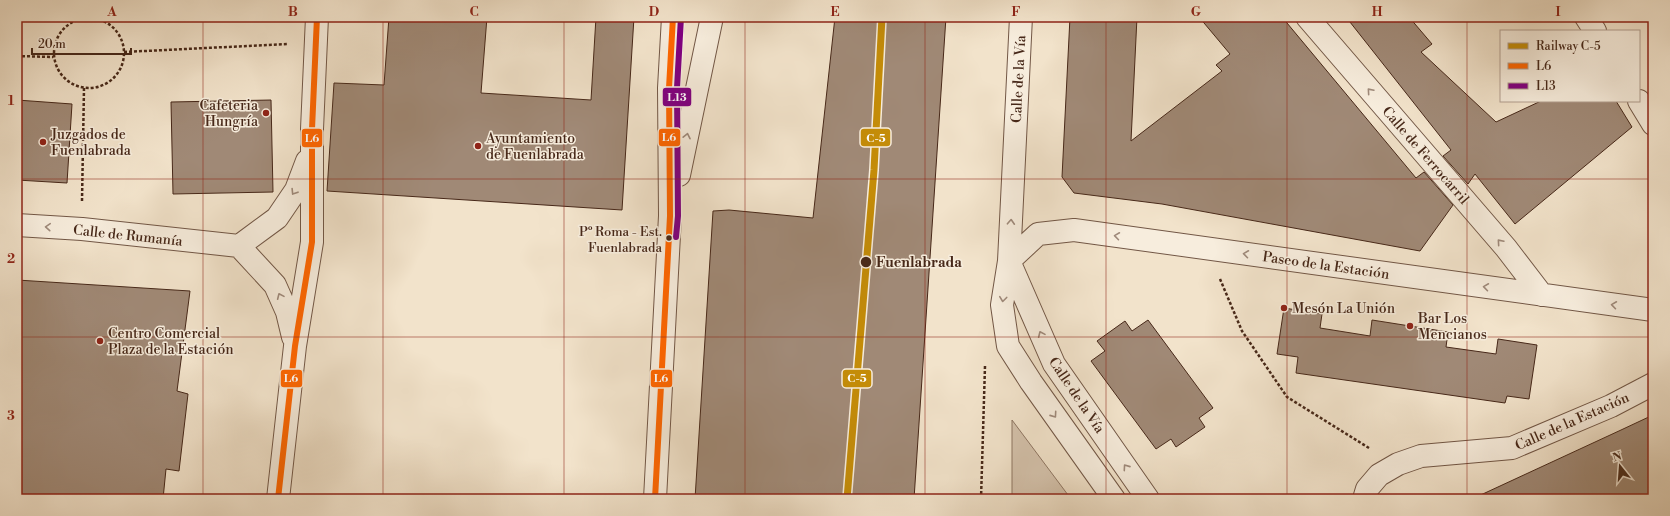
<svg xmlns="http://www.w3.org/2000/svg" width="1670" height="516" font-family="'Libre Bodoni',serif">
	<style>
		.green { fill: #d5c3ad; stroke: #8e7663 }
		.building { fill: #a08976; stroke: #472819 }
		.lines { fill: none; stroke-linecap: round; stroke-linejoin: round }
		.minor-casing { stroke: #725746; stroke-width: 24 }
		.path { stroke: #472819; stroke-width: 2.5; stroke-dasharray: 3 2; stroke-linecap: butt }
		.minor { stroke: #f7eddd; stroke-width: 22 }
		.bus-1-casing { stroke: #f7eddd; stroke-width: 9 }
		.bus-2-casing { stroke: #f7eddd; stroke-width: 9 }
		.bus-1 { stroke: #f60; stroke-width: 6 }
		.bus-2 { stroke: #800080; stroke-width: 6 }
		.rail-1-casing { stroke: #f7eddd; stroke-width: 10 }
		.rail-1 { stroke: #c48c08; stroke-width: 7 }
		.oneway { stroke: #9f8a7b }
		.grid { fill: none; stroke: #8f2418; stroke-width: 1; stroke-opacity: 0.55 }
		.poi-dot { fill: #8f2418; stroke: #f7eddd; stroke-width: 1.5 }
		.bus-dot { fill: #472819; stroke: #f7eddd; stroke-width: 1.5 }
		.labels { text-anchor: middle; stroke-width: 3; stroke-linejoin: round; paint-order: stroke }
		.bus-label { font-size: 13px; fill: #472819; stroke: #f7eddd; text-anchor: end }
		.street-label { font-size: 14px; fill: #472819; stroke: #f7eddd }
		.poi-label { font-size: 14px; fill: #472819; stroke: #f7eddd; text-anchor: start }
		.stop-label { font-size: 14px; font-weight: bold; fill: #472819; stroke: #f7eddd; text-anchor: start }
		.line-badge { stroke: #f7eddd; stroke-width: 1.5 }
		.badge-label { font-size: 11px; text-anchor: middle; font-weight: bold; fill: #fff }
		.neatline { fill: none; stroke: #8f2418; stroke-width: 1.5 }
		.grid-label { font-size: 13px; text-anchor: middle; font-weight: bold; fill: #8f2418 }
	</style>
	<rect width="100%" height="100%" fill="#f2e3cb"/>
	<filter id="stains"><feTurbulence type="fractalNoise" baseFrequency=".005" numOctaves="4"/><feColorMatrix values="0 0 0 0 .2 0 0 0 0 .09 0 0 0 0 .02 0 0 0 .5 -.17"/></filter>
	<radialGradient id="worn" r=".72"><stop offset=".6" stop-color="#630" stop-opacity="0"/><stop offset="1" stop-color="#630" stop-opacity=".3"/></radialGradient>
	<path class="green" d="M1012 420 1071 499H1012Z"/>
	<path class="building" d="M389 17H487L481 93 591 100 596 17H634L622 210 327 191 334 83 384 85Z
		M835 17H946L914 499H695L713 211 729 210 813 218Z
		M1070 17H1137L1131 141 1222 71 1216 65 1230 54 1199 17H1282L1416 178 1424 172 1453 205 1420 251 1162 204 1074 193 1062 177Z
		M1346 17H1409L1432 44 1421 52 1496 122 1541 101H1616L1632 127 1515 224 1475 174 1468 184 1443 156 1451 150Z
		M17 100 72 104 67 183 17 180Z
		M271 100 273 192 173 194 171 102Z
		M17 280 190 291 177 391 188 394 179 471 166 469 163 499H17Z
		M1284 308 1322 314 1320 328 1370 336 1372 320 1448 332 1446 347 1496 354 1498 339 1537 345 1529 399 1507 396 1505 403 1296 373 1298 357 1277 354Z
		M1148 320 1213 408 1199 418 1205 427 1176 447 1171 439 1156 449 1091 361 1105 351 1097 341 1125 321 1132 331Z
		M1653 415V499H1472L1621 430Z"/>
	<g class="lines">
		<defs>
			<path id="minor" d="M1021 17 1009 261 1002 305 1008 346 1031 382 1114 499
				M1307 17 1506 248 1542 295
				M1586 17 1595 31
				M1639 101 1653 124
				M679 175 712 17
				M17 225 82 229 239 246 275 285 287 312 293 337
				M239 246 277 218 296 190 307 161
				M1009 261 1038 234 1074 230 1653 310
				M1009 261 1054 364 1148 499
				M278 499 295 346 312 242V129L317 17
				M655 499 670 216 669 88 673 17
				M1364 499 1367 489 1379 475 1398 464 1421 456 1512 448 1611 406 1653 384"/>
		</defs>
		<use href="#minor" class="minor-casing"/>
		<path class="path" d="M54 53a35 35 0 1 1 70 0a35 35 0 1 1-70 0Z
			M124 52 288 44
			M17 56 53 57
			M82 201 84 88
			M1220 279 1242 331 1287 397 1369 448
			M981 499 985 366"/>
		<use href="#minor" class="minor"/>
		<defs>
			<path id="bus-1" d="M278 499 295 346 312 242V129L317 17
				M655 499 670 216 669 88 673 17"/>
			<path id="bus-2" d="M676 237 678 216 677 88 681 17"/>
		</defs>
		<use href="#bus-1" class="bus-1-casing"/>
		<use href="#bus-2" class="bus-2-casing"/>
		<use href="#bus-1" class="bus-1"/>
		<use href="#bus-2" class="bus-2"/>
		<defs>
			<path id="rail-1" d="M847 499 874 170 882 17"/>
		</defs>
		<use href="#rail-1" class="rail-1-casing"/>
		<use href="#rail-1" class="rail-1"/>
	</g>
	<defs><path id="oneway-chevron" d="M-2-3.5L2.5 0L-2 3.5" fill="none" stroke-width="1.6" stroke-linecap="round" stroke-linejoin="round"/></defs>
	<g class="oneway">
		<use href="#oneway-chevron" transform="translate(1370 91) rotate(-131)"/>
		<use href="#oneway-chevron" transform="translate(687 136) rotate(-78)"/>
		<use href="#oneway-chevron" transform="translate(294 192) rotate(122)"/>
		<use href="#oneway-chevron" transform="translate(1011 222) rotate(-87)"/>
		<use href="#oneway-chevron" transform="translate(48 227) rotate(-176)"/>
		<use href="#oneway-chevron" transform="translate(1117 236) rotate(-172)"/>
		<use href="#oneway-chevron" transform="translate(1500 242) rotate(-131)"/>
		<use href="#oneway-chevron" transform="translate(1246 254) rotate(-172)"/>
		<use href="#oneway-chevron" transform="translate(1486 287) rotate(-172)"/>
		<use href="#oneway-chevron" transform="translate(280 296) rotate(-114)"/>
		<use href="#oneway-chevron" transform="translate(1003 299) rotate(97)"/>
		<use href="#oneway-chevron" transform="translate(1614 305) rotate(-172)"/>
		<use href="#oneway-chevron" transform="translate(1041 334) rotate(-114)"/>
		<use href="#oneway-chevron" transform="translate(1054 415) rotate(55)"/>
		<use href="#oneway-chevron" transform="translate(1126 467) rotate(-125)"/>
	</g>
	<path class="grid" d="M203 17V499M383 17V499M564 17V499M745 17V499M925 17V499M1106 17V499M1287 17V499M1467 17V499M17 179H1653M17 337H1653"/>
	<g class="poi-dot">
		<circle cx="266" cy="113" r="4"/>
		<circle cx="43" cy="142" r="4"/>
		<circle cx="478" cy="146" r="4"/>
		<circle cx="1284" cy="308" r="4"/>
		<circle cx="1410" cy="326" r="4"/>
		<circle cx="100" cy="341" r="4"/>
	</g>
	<g class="bus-dot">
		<circle cx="669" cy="238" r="3.5"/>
		<circle cx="866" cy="262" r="6"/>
	</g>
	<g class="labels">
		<g class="bus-label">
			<text x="662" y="236">Pº Roma - Est.<tspan x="662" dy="16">Fuenlabrada</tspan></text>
		</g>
		<g class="street-label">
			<text transform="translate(1018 79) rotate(-87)" y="5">Calle de la Vía</text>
			<text transform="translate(1426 155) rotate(49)" y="5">Calle de Ferrocarril</text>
			<text transform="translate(128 235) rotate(6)" y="5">Calle de Rumanía</text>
			<text transform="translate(1326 265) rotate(8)" y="5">Paseo de la Estación</text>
			<text transform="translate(1077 395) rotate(56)" y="5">Calle de la Vía</text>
			<text transform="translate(1572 421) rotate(-24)" y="5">Calle de la Estación</text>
		</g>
		<g class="poi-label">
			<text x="258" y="110" text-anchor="end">Cafeteria<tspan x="258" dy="16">Hungría</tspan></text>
			<text x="51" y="139">Juzgados de<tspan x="51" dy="16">Fuenlabrada</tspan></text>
			<text x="486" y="143">Ayuntamiento<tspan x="486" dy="16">de Fuenlabrada</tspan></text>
			<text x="1292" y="313">Mesón La Unión</text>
			<text x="1418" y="323">Bar Los<tspan x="1418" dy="16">Mencianos</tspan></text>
			<text x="108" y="338">Centro Comercial<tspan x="108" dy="16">Plaza de la Estación</tspan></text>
		</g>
		<g class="stop-label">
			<text x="876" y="267">Fuenlabrada</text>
		</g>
	</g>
	<g class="line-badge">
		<rect x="662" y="87" width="30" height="20" rx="4" fill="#800080"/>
		<rect x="658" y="128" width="23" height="19" rx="4" fill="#f60"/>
		<rect x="860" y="128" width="31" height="19" rx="4" fill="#c48c08"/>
		<rect x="301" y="128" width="22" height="20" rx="4" fill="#f60"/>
		<rect x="650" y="369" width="23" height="19" rx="4" fill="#f60"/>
		<rect x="842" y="369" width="30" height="19" rx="4" fill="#c48c08"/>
		<rect x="280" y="369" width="23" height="19" rx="4" fill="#f60"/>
	</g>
	<g class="badge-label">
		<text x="677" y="101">L13</text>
		<text x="669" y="141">L6</text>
		<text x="876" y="142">C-5</text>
		<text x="312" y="142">L6</text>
		<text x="661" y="382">L6</text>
		<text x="857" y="382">C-5</text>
		<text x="291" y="382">L6</text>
	</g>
	<rect width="1670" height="516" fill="none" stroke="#f2e3cb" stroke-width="44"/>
	<rect x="1500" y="30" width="140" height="72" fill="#f7eddd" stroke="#b19e8f"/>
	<rect x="1508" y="43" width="20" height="6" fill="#c48c08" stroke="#b19e8f"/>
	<text x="1536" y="50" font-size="12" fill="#472819">Railway C-5</text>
	<rect x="1508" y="63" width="20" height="6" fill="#ff6600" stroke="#b19e8f"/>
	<text x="1536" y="70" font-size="12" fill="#472819">L6</text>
	<rect x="1508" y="83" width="20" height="6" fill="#800080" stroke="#b19e8f"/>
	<text x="1536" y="90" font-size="12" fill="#472819">L13</text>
	<g transform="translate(1620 466) rotate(343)" stroke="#f7eddd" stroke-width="3" paint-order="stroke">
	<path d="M0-3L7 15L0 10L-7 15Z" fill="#472819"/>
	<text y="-6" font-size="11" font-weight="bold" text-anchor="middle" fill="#472819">N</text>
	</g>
	<path d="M32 48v6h99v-6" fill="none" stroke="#472819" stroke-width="2"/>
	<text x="38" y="48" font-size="12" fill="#472819" stroke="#f7eddd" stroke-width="3" paint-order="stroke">20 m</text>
	<rect x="22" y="22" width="1626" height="472" class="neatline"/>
	<g class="grid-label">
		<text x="112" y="16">A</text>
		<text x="293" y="16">B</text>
		<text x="474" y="16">C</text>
		<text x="654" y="16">D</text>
		<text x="835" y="16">E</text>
		<text x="1016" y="16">F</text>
		<text x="1196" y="16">G</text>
		<text x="1377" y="16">H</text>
		<text x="1558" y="16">I</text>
		<text x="11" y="105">1</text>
		<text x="11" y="263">2</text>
		<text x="11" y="420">3</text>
	</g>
	<rect width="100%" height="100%" filter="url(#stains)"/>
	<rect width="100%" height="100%" fill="url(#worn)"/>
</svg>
